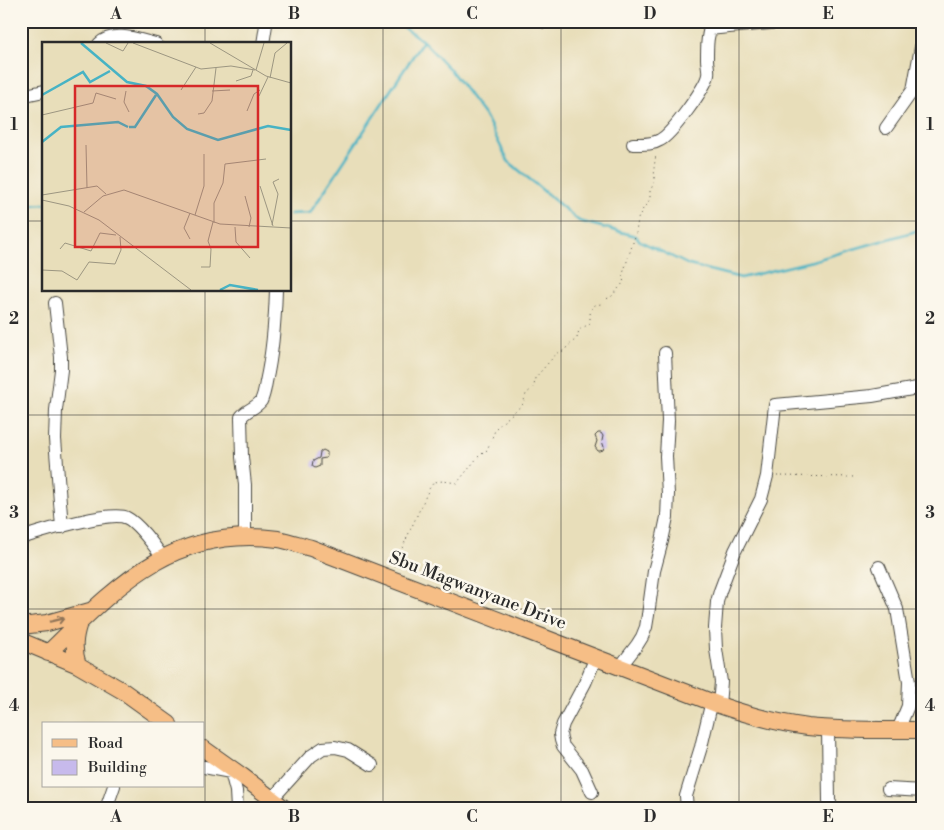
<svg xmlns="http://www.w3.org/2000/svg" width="944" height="830" font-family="'Libre Bodoni',serif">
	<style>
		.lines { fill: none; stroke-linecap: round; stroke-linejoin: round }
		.stream { stroke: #47b3c4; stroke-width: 2.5 }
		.building { fill: #c7baec }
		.minor-casing { stroke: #474640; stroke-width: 14 }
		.major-casing { stroke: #474640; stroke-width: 18 }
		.path { stroke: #474640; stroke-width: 1; stroke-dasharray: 1 4; stroke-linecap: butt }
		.minor { stroke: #fff; stroke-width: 12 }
		.major { stroke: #f6be86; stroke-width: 16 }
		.oneway { stroke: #907458 }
		.grid { fill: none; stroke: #2b2b2b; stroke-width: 1; stroke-opacity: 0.55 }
		.labels { text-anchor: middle; stroke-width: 5; stroke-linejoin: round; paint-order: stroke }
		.street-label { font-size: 18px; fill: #2b2b2b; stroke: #fbf7ec }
		.inset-river { fill: none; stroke: #47b3c4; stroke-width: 2.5 }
		.inset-road { fill: none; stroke: #9c9681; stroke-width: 1 }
		.view { fill: #d62828; fill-opacity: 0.15; stroke: #d62828; stroke-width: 2.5 }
		.inset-edge { fill: none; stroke: #2b2b2b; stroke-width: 2.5 }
		.neatline { fill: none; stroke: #2b2b2b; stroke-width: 2 }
		.grid-label { font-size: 16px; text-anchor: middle; font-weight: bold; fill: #2b2b2b }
	</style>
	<rect width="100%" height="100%" fill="#fbf7ec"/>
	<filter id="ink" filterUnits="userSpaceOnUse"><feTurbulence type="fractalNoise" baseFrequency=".02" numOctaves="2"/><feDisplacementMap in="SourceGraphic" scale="10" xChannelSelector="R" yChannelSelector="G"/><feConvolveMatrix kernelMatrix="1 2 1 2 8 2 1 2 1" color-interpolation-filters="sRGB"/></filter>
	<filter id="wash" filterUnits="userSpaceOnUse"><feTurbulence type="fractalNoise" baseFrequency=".0096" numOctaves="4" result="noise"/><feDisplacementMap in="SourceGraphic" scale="20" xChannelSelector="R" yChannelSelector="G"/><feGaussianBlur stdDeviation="1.12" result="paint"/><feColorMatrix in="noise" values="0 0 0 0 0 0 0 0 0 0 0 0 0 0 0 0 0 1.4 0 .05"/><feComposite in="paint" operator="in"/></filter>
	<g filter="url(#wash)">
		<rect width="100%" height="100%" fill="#e8deba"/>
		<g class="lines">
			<path class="stream" d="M395 21 423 41 452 72 487 119 508 161 579 221 636 236 640 241 689 265 741 278 812 261 923 229
				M21 206 44 204
				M290 214 310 213 423 41"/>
		</g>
		<g id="blocks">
			<path class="building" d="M598 433H601L603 436 602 441 604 447 603 450 600 451H598L595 447 597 441 595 436Z
				M323 450 327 452V456L326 458 320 459V466L315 468 312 466 313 461 319 458 320 452Z"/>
		</g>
	</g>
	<g filter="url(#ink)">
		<use href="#blocks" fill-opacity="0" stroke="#474640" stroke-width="1"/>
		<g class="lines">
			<defs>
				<path id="minor" d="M545 22 547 21
					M709 29 790 21
					M99 44C113 30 139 40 156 44
					M263 44 266 25
					M21 96 44 91
					M886 128 913 90 921 47 923 44
					M633 144C643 144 652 145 660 140 671 135 706 87 708 75 709 70 707 65 707 59 707 46 707 33 713 21
					M55 303 61 357V370L56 410 55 439 62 527
					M245 537V485L242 457 241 417C246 410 256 408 261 401 264 395 265 388 266 382 273 351 275 321 276 290
					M21 538C40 532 112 510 127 518 139 524 155 547 163 558
					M879 567 897 609 909 682 908 706 898 730
					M620 667 637 645 642 637 646 627 648 615 654 571 662 541 667 517 668 494 666 456 668 421 665 353
					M719 705 721 682 716 649 715 628 717 602 720 591 735 551 761 499 767 476 775 405 872 396 923 387
					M828 728 829 801 833 809
					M204 767 236 773
					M231 772 236 791 237 809
					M888 789 923 791
					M592 792 582 770 563 746 561 740 560 734 563 724 585 683 596 657
					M272 799 311 756 323 748 335 747 348 750 372 765
					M106 809 114 786
					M687 809 686 796 701 747 712 701"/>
				<path id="major" d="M21 626 47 623 90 611
					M21 641 78 665 123 691 169 724
					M48 653C117 586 173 525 278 539 289 541 300 545 311 548L719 705C748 715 778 723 808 727 846 731 885 730 923 730
					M78 665C73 650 74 638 79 623
					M204 749 242 776 285 809"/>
			</defs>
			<use href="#minor" class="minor-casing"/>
			<use href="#major" class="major-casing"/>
			<path class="path" d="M777 476 857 477
				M394 566 429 489 434 482 443 481 457 483 478 457 487 450 496 428 523 404 526 394 534 387 535 378 557 353 563 351 577 338 579 330 589 324 590 321V314L592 308 595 305 601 304 606 299 611 297 624 282 622 277 636 233 638 219 641 212 650 199V191L655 181 654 168 656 154"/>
			<use href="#minor" class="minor"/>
			<use href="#major" class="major"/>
		</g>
		<defs><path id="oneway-shaft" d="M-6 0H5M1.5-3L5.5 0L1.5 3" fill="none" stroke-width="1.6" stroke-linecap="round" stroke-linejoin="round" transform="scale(1.25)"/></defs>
		<use class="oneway" href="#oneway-shaft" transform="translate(57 620) rotate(-14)"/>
	</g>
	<path class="grid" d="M205 21V44M383 21V809M561 21V809M739 21V809M21 221H44M290 221H923M205 290V809M21 415H923M21 609H923"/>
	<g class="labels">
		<g class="street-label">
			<text transform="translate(478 590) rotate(21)" y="6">Sbu Magwanyane Drive</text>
		</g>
	</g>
	<g transform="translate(42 42)">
		<rect width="249" height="249" fill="#e8deba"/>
		<path class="inset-river" d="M39 1 85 40 104 44 115 52 131 75 145 87 176 98 226 84 249 88M0 53 41 30 48 40 68 29M87 85H93L114 53M0 100 19 85 76 80 86 85M178 248 188 243 216 248"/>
		<path class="inset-road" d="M64 1 81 9 86 1M91 1 159 27 189 24 213 28M168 1 224 34 249 41M214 28 222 1M228 36 233 11 245 1M194 39 209 34 211 28M139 48 154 25M84 49 82 60 87 70M170 49 188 48M217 54 226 35M205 69 212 52 218 48M156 72 162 71 170 59 174 26M0 73 51 61 54 51 74 57M44 103 45 146M218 144 231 184M0 153 55 144 64 152M203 154 209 176 207 185M0 158 27 164 57 178 149 248M42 170 61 154 82 148 178 182 249 186M153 173 162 144V112M172 181V161L181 141 183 122 224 117M230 183 236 152 231 140 237 137M193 185 194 200 208 216M148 197 142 186 148 171M18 207 23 201 49 209 58 191 74 193M159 225H168L169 207 166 199 171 180M0 228 20 229 35 238 47 220 73 222 79 208 78 195"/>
		<path class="view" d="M33 44H216V205H33Z"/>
		<rect width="249" height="249" class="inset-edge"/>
	</g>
	<rect width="944" height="830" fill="none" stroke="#fbf7ec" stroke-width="55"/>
	<rect x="42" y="722" width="162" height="65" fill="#fbf7ec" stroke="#a8a59f"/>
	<rect x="52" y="739" width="25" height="8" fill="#f6be86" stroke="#a8a59f"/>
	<text x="88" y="748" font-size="15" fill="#2b2b2b">Road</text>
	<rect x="52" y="760" width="25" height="15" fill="#c7baec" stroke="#a8a59f"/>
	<text x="88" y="772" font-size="15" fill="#2b2b2b">Building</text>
	<rect x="28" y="28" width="888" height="774" class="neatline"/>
	<g class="grid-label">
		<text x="116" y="19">A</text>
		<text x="294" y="19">B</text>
		<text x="472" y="19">C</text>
		<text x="650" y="19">D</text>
		<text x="828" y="19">E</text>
		<text x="14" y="130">1</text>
		<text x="930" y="130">1</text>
		<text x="14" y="324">2</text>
		<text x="930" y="324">2</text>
		<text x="14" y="518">3</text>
		<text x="930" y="518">3</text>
		<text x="14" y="711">4</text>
		<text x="930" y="711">4</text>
		<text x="116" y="822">A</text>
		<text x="294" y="822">B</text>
		<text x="472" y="822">C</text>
		<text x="650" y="822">D</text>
		<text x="828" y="822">E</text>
	</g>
</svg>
